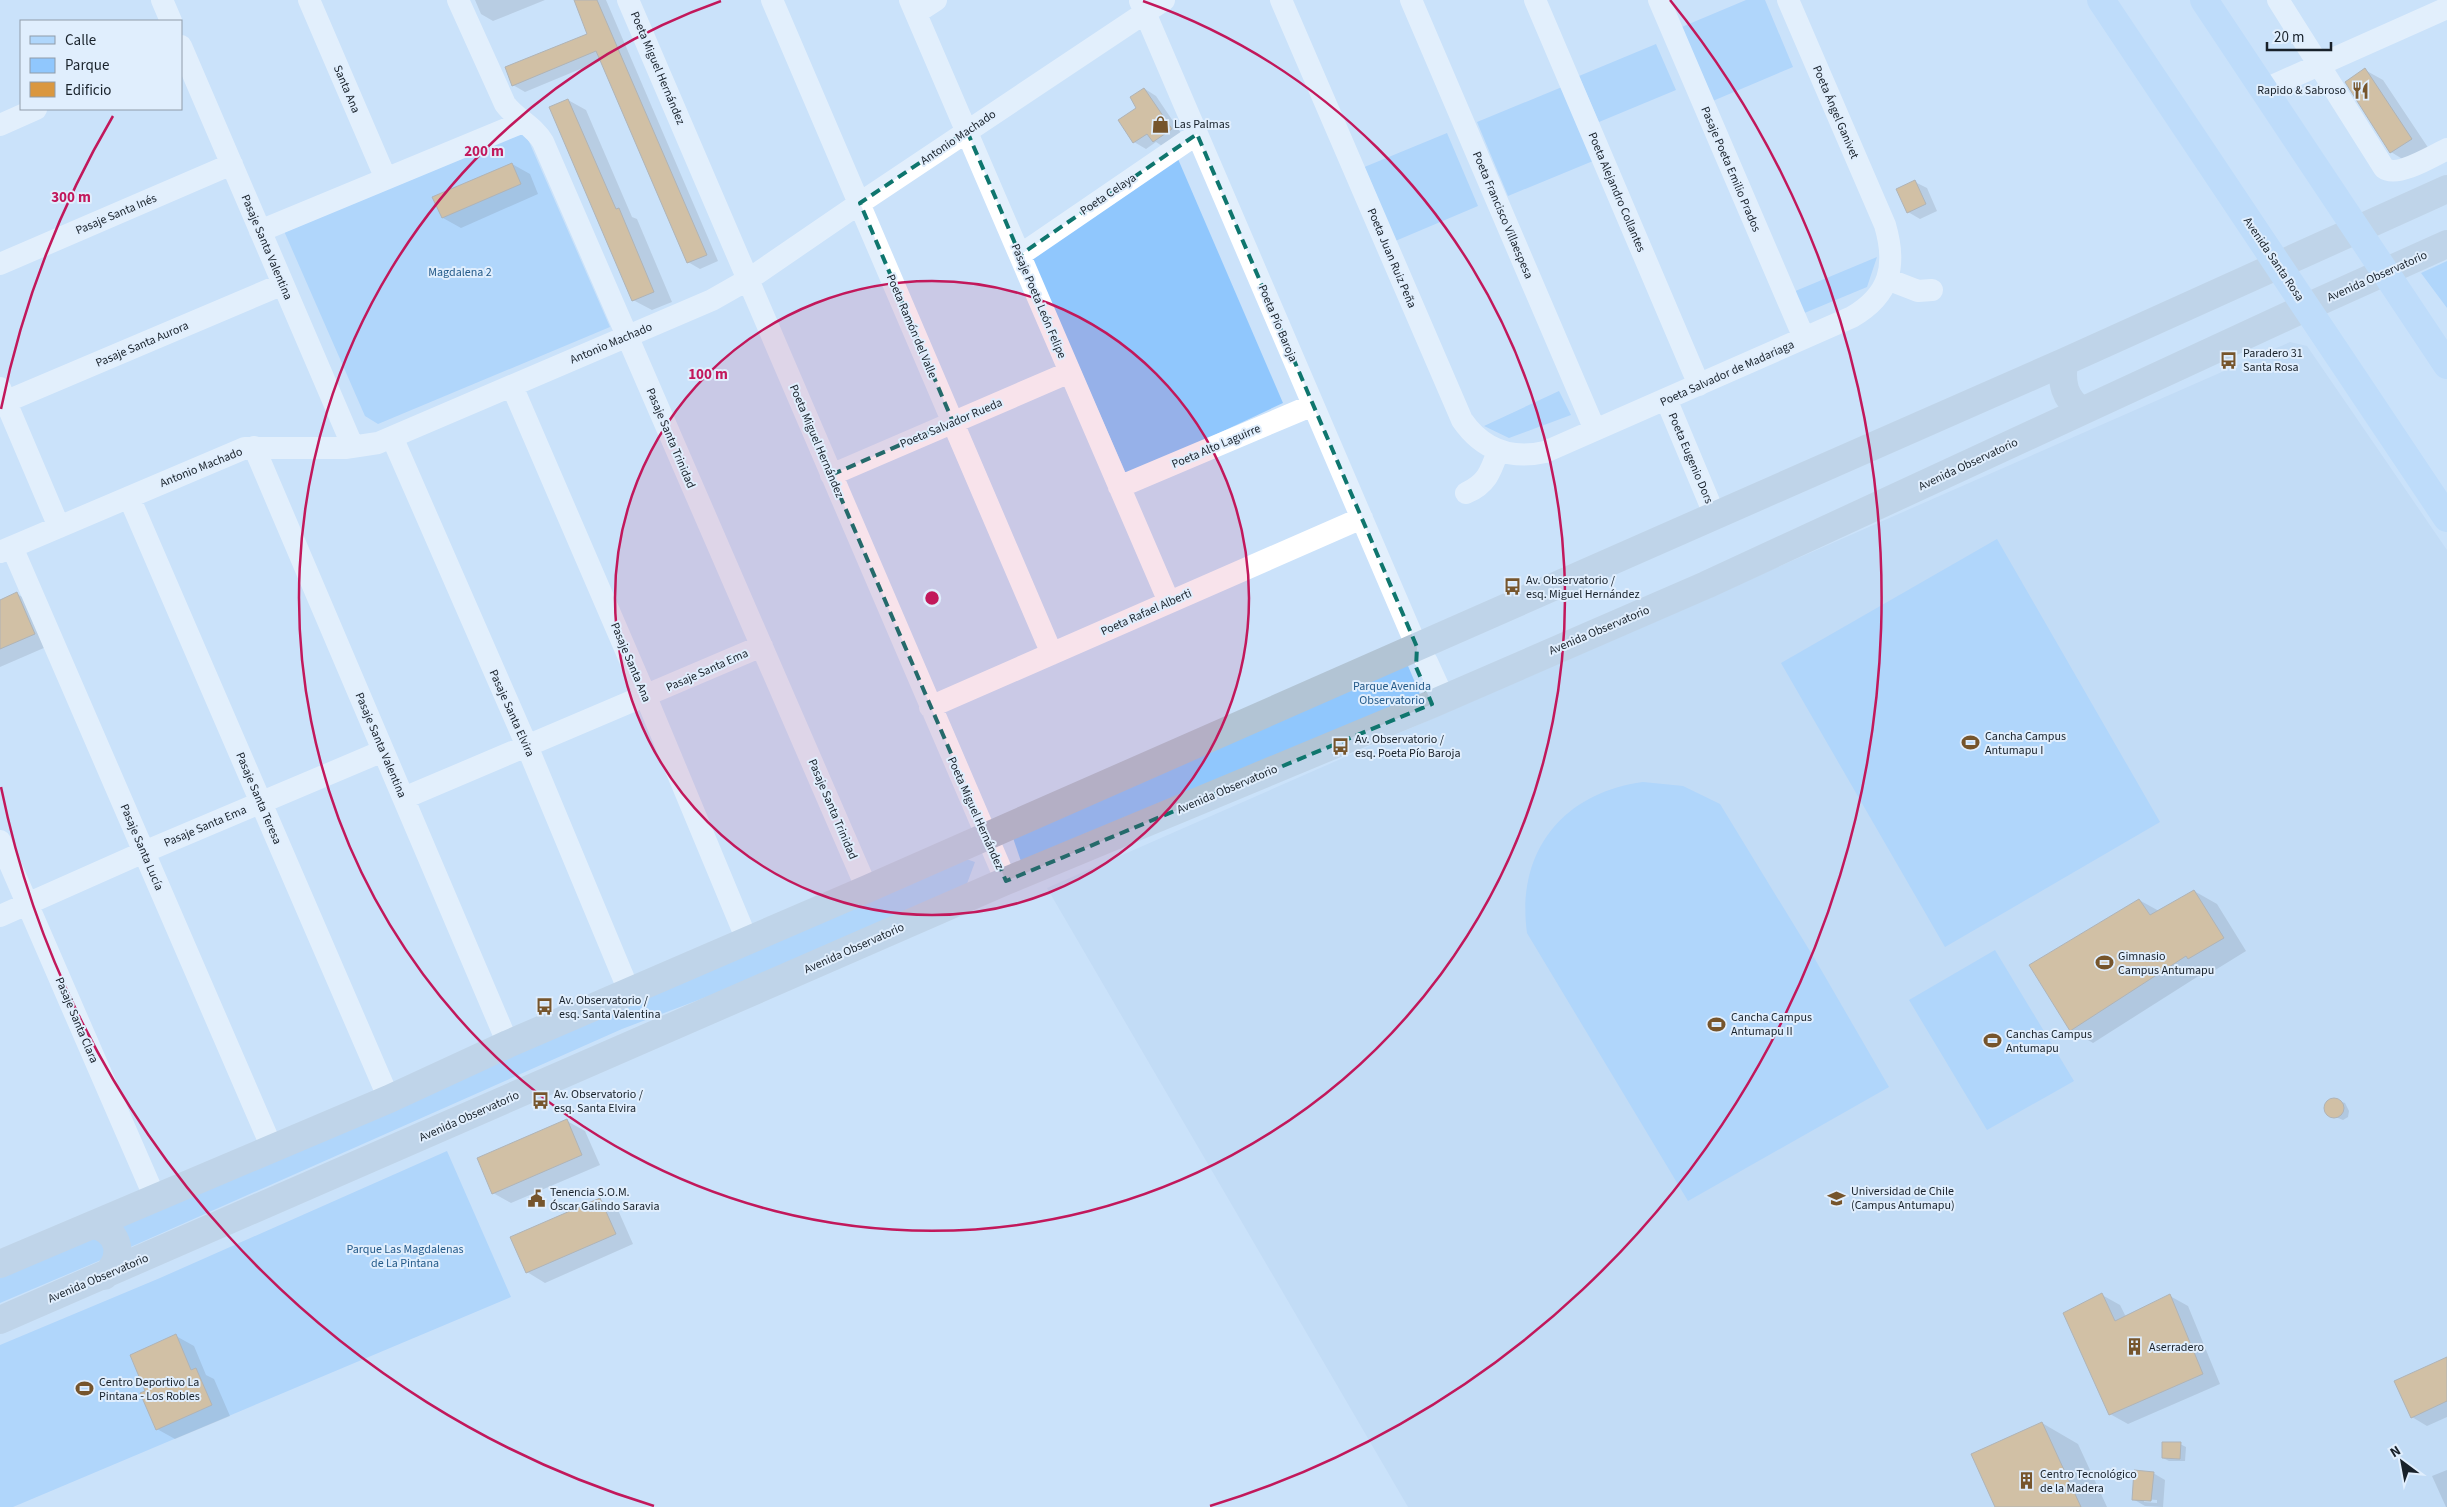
<svg xmlns="http://www.w3.org/2000/svg" width="2447" height="1507" font-family="'Source Sans 3',sans-serif">
	<style>
		.built { fill: #b8d4f1 }
		.green { fill: #90c7fd }
		.shadow { fill: #0003; fill-rule: evenodd }
		.building { fill: #da973f; stroke: #8f7b64 }
		.lines { fill: none; stroke-linecap: round; stroke-linejoin: round }
		.street { stroke: #fff; stroke-width: 22 }
		.secondary { stroke: #b2c4d4; stroke-width: 28 }
		.primary { stroke: #afd6fb; stroke-width: 28 }
		.marked { fill: none; stroke: #0f766e; stroke-width: 4; stroke-dasharray: 10 6; stroke-linejoin: round }
		.ring { fill: none; stroke: #c2185b; stroke-width: 2.5 }
		.labels { text-anchor: middle; stroke-width: 4; stroke-linejoin: round; paint-order: stroke }
		.street-label { font-size: 12px; fill: #18212a; stroke: #e0eefd }
		.poi-label { font-size: 12px; fill: #18212a; stroke: #e0eefd; text-anchor: start }
		.park-label { font-size: 12px; fill: #255b8a; stroke: #e0eefd }
		.centre { fill: #c2185b; stroke: #e0eefd; stroke-width: 2.5 }
		.ring-label { font-size: 15px; text-anchor: middle; font-weight: bold; fill: #c2185b; stroke: #e0eefd; stroke-width: 4; stroke-linejoin: round; paint-order: stroke }
	</style>
	<rect width="100%" height="100%" fill="#cbe2fa"/>
	<path class="built" d="M2290 342 2307 346 2447 550V1507H1408L1047 888Z"/>
	<path class="green" d="M1746 0H1765L1793 67 1708 103 1677 29Z
		M1656 44 1676 90 1599 122 1579 76Z
		M1562 87 1593 161 1508 196 1477 122Z
		M524 130 610 327 378 424 365 416 284 231Z
		M1447 133 1478 206 1393 242 1362 168Z
		M1178 159 1283 403 1127 476 1031 257Z
		M1877 257 1867 287 1802 314 1793 292Z
		M2447 261V308L2421 273Z
		M1559 391 1571 415 1509 438 1484 426Z
		M1997 539 2160 822 1945 947 1781 663Z
		M1406 661 1424 704 1025 873 1013 838Z
		M1643 782 1683 786 1720 804 1816 961 1889 1087 1688 1201 1527 933C1516 852 1562 793 1643 782Z
		M966 859 975 862 965 889 722 991 622 1029 126 1249 116 1226Z
		M1995 950 2074 1081 1987 1130 1909 1000Z
		M447 1151 511 1297 13 1507H0V1345L160 1278Z
		M99 1235 108 1257 0 1303V1278Z"/>
	<path class="shadow" d="M475 0H545L493 21 481 14Z
		M575 0H606L718 261 700 269 688 262 602 60 525 92 513 85 588 34Z
		M2365 70 2383 80 2429 149 2409 163 2391 152 2347 82Z
		M1145 89 1156 96 1183 136 1165 148 1156 142 1146 149 1134 142 1138 108Z
		M568 100 586 110 632 217 637 219 672 302 652 310 633 300Z
		M512 164 530 174 538 194 461 228 443 218Z
		M1915 182 1927 188 1937 211 1920 219 1908 212Z
		M17 594 35 604 53 644 0 667V601Z
		M2194 891 2217 904 2246 951 2212 972 2208 970 2093 1043 2071 1030 2139 900 2159 911Z
		M2333 1099 2345 1103 2349 1111 2348 1117 2343 1120 2328 1114 2325 1106 2328 1101Z
		M567 1121 585 1131 600 1165 511 1203 493 1193Z
		M600 1200 618 1210 633 1244 545 1283 527 1272Z
		M2102 1295 2120 1305 2126 1317 2170 1296 2188 1306 2220 1384 2128 1424 2110 1414Z
		M176 1336 194 1346 206 1375 214 1379 230 1416 175 1439 157 1429 147 1391Z
		M2447 1358V1417L2427 1426 2412 1417Z
		M2042 1423 2078 1444 2107 1507H1996Z
		M2180 1444 2186 1447 2185 1461H2169L2163 1458Z
		M2447 1470V1507H2446L2432 1476Z
		M2153 1473 2165 1480 2163 1507 2145 1506 2133 1499ZM2144 1499 2157 1500V1503L2144 1502Z"/>
	<path class="building" d="M574 0H597L707 255 687 263 596 51 512 86 505 67 587 34Z
		M2365 68 2412 139 2390 153 2345 82Z
		M1144 88 1172 129 1153 142 1147 134 1133 143 1118 120 1136 108 1130 97Z
		M568 99 616 209 619 208 654 292 632 301 549 107Z
		M512 163 521 184 442 218 432 197Z
		M1915 180 1926 204 1907 213 1896 189Z
		M17 592 35 634 0 649V600Z
		M2194 890 2224 938 2188 959 2186 956 2070 1031 2029 965 2139 899 2150 915Z
		M2324 1108a10 10 0 1 1 20 0a10 10 0 1 1-20 0Z
		M567 1119 582 1155 492 1194 477 1158Z
		M600 1198 616 1234 526 1273 510 1237Z
		M2102 1293 2115 1321 2170 1294 2203 1374 2109 1415 2063 1313Z
		M176 1334 191 1370 196 1368 212 1405 156 1430 140 1393 145 1391 130 1355Z
		M2447 1357V1401L2411 1418 2394 1381Z
		M2042 1422 2081 1507H1995L1971 1454Z
		M2162 1442H2181L2180 1459 2162 1458Z
		M2134 1470 2154 1472 2151 1501 2132 1500Z"/>
	<g class="lines">
		<path class="street" d="M162 0 171 21
			M309 0 386 179
			M458 0 505 104C516 119 534 126 543 142L867 889
			M628 0 1006 881
			M772 0 1052 654
			M910 0 1169 602
			M1281 0 1462 420C1482 449 1510 460 1545 452L1852 317C1890 295 1897 266 1885 225L1788 0
			M1411 0 1595 430
			M1535 0 1699 385
			M1659 0 1804 338
			M2278 0 2384 168C2397 178 2433 156 2447 149
			M1140 1 1417 647 1427 662 1443 697
			M916 13 936 0
			M181 46 353 447
			M2263 90 2447 8
			M0 125 36 109
			M260 231 523 122
			M1020 255 1197 134
			M0 264 232 164
			M1887 279 1918 291 1932 290
			M512 386 646 697 747 940
			M0 388 59 527
			M1666 399 1715 516
			M0 404 283 284
			M392 437 527 746 629 991
			M254 447 508 1044
			M831 475 1070 372
			M1119 487 1313 405
			M1466 493C1487 484 1491 471 1498 451
			M129 497 389 1099
			M12 547 272 1148
			M0 552 245 448H345L378 443 712 300 749 279 860 203 1164 0
			M930 707 1362 518
			M404 798 762 646
			M0 841 155 1198
			M0 916 144 852 383 751"/>
		<path class="secondary" d="M2064 362C2061 383 2064 398 2082 411
			M94 1225C121 1231 125 1259 104 1276
			M0 1264 389 1099 508 1044 867 889 2064 362 2447 189
			M0 1320 1006 881 1432 704 1706 585 2307 307 2447 244"/>
		<path class="primary" d="M2101 0 2447 518
			M2204 0 2447 365"/>
	</g>
	<path d="M0 0H2447V1507H0ZM967 131 1020 255 1197 134 1417 647 1416 667 1432 704 1006 881 831 475 953 422 860 203Z" fill="#cbe2fa" fill-opacity=".55" fill-rule="evenodd"/>
	<path class="marked" d="M967 131 1020 255 1197 134 1417 647 1416 667 1432 704 1006 881 831 475 953 422 860 203Z"/>
	<circle cx="932" cy="598" r="317" fill="#c2185b" fill-opacity=".12"/>
	<g class="ring">
		<circle cx="932" cy="598" r="317"/>
		<path d="M1143 1A633 633 0 1 1 721 1"/>
		<path d="M654 1506A950 950 0 0 1 1 787M1 409A950 950 0 0 1 113 116M1670 0A950 950 0 0 1 1210 1506"/>
	</g>
	<defs>
		<symbol id="restaurant-bare" viewBox="-9 -9 18 18"><path d="M-5-6h1v4h1v-4h1v4h1v-4h1v5L-1.5 .5V6h-2V.5L-5-1ZM5-6V6H3V1.5H1.5Q1.5-4 5-6Z" fill="#76552c" stroke="#e0eefd" stroke-width="2.5" paint-order="stroke"/></symbol>
		<symbol id="shop-bare" viewBox="-9 -9 18 18"><path d="M-5-2.5h2.3a2.7 3.5 0 0 1 5.4 0H5L5.5 6h-11ZM-1.5-2.5h3a1.5 2.3 0 0 0-3 0Z" fill="#76552c" stroke="#e0eefd" stroke-width="2.5" paint-order="stroke"/></symbol>
		<symbol id="bus-bare" viewBox="-9 -9 18 18"><path d="M-5-6H5V4H4V6H2V4H-2V6H-4V4H-5ZM-3.5-4V0h7V-4ZM-3.5 1.2v1.5H-2V1.2ZM2 1.2v1.5H3.5V1.2Z" fill="#76552c" stroke="#e0eefd" stroke-width="2.5" paint-order="stroke"/></symbol>
		<symbol id="stadium-bare" viewBox="-9 -9 18 18"><path d="M0-5a6.5 5 0 1 0 0 10a6.5 5 0 1 0 0-10ZM-3.5-1.8h7v3.6h-7Z" fill="#76552c" stroke="#e0eefd" stroke-width="2.5" paint-order="stroke"/></symbol>
		<symbol id="university-bare" viewBox="-9 -9 18 18"><path d="M0-5L7-2L0 1L-7-2ZM-4 1L0 2.5L4 1V4Q0 6-4 4Z" fill="#76552c" stroke="#e0eefd" stroke-width="2.5" paint-order="stroke"/></symbol>
		<symbol id="civic-bare" viewBox="-9 -9 18 18"><path d="M-.6-6.5H3V-4.5H.6V-3L4-1V1h2V6H-6V1h2V-1L-.6-3ZM-1.2 2.5V6h2.4V2.5Z" fill="#76552c" stroke="#e0eefd" stroke-width="2.5" paint-order="stroke"/></symbol>
		<symbol id="building-bare" viewBox="-9 -9 18 18"><path d="M-4-6H4V6H1V3H-1V6H-4ZM-2.5-4.3h1.7v1.8h-1.7ZM.8-4.3h1.7v1.8H.8ZM-2.5-1h1.7V.8h-1.7ZM.8-1h1.7V.8H.8Z" fill="#76552c" stroke="#e0eefd" stroke-width="2.5" paint-order="stroke"/></symbol>
	</defs>
	<g fill-rule="evenodd">
		<use href="#restaurant-bare" x="2348" y="78" width="25" height="25"/>
		<use href="#shop-bare" x="1148" y="112" width="25" height="25"/>
		<use href="#bus-bare" x="2216" y="348" width="25" height="25"/>
		<use href="#bus-bare" x="1500" y="574" width="25" height="25"/>
		<use href="#stadium-bare" x="1958" y="730" width="25" height="25"/>
		<use href="#bus-bare" x="1328" y="734" width="25" height="25"/>
		<use href="#stadium-bare" x="2092" y="950" width="25" height="25"/>
		<use href="#bus-bare" x="532" y="994" width="25" height="25"/>
		<use href="#stadium-bare" x="1704" y="1012" width="25" height="25"/>
		<use href="#stadium-bare" x="1980" y="1028" width="25" height="25"/>
		<use href="#bus-bare" x="528" y="1088" width="25" height="25"/>
		<use href="#university-bare" x="1824" y="1186" width="25" height="25"/>
		<use href="#civic-bare" x="524" y="1186" width="25" height="25"/>
		<use href="#building-bare" x="2122" y="1334" width="25" height="25"/>
		<use href="#stadium-bare" x="72" y="1376" width="25" height="25"/>
		<use href="#building-bare" x="2014" y="1468" width="25" height="25"/>
	</g>
	<g class="labels">
		<g class="street-label">
			<text transform="translate(658 68) rotate(67)" y="4">Poeta Miguel Hernández</text>
			<text transform="translate(347 89) rotate(67)" y="4">Santa Ana</text>
			<text transform="translate(1836 112) rotate(67)" y="4">Poeta Ángel Ganivet</text>
			<text transform="translate(958 137) rotate(-34)" y="4">Antonio Machado</text>
			<text transform="translate(1731 169) rotate(67)" y="4">Pasaje Poeta Emilio Prados</text>
			<text transform="translate(1617 192) rotate(67)" y="4">Poeta Alejandro Collantes</text>
			<text transform="translate(1108 194) rotate(-34)" y="4">Poeta Celaya</text>
			<text transform="translate(116 214) rotate(-23)" y="4">Pasaje Santa Inés</text>
			<text transform="translate(1503 215) rotate(67)" y="4">Poeta Francisco Villaespesa</text>
			<text transform="translate(267 247) rotate(67)" y="4">Pasaje Santa Valentina</text>
			<text transform="translate(1392 258) rotate(67)" y="4">Poeta Juan Ruiz Peña</text>
			<text transform="translate(2274 259) rotate(56)" y="4">Avenida Santa Rosa</text>
			<text transform="translate(2377 276) rotate(-24)" y="4">Avenida Observatorio</text>
			<text transform="translate(1039 301) rotate(67)" y="4">Pasaje Poeta León Felipe</text>
			<text transform="translate(1278 323) rotate(67)" y="4">Poeta Pío Baroja</text>
			<text transform="translate(912 326) rotate(67)" y="4">Poeta Ramón del Valle</text>
			<text transform="translate(611 343) rotate(-23)" y="4">Antonio Machado</text>
			<text transform="translate(142 344) rotate(-23)" y="4">Pasaje Santa Aurora</text>
			<text transform="translate(1727 373) rotate(-24)" y="4">Poeta Salvador de Madariaga</text>
			<text transform="translate(951 423) rotate(-23)" y="4">Poeta Salvador Rueda</text>
			<text transform="translate(671 438) rotate(67)" y="4">Pasaje Santa Trinidad</text>
			<text transform="translate(817 441) rotate(67)" y="4">Poeta Miguel Hernández</text>
			<text transform="translate(1216 446) rotate(-23)" y="4">Poeta Alto Laguirre</text>
			<text transform="translate(1691 458) rotate(67)" y="4">Poeta Eugenio Dors</text>
			<text transform="translate(1968 464) rotate(-25)" y="4">Avenida Observatorio</text>
			<text transform="translate(201 467) rotate(-22)" y="4">Antonio Machado</text>
			<text transform="translate(1146 612) rotate(-24)" y="4">Poeta Rafael Alberti</text>
			<text transform="translate(1599 630) rotate(-23)" y="4">Avenida Observatorio</text>
			<text transform="translate(631 662) rotate(67)" y="4">Pasaje Santa Ana</text>
			<text transform="translate(707 670) rotate(-24)" y="4">Pasaje Santa Ema</text>
			<text transform="translate(512 713) rotate(66)" y="4">Pasaje Santa Elvira</text>
			<text transform="translate(381 745) rotate(67)" y="4">Pasaje Santa Valentina</text>
			<text transform="translate(1227 789) rotate(-23)" y="4">Avenida Observatorio</text>
			<text transform="translate(259 798) rotate(67)" y="4">Pasaje Santa Teresa</text>
			<text transform="translate(833 809) rotate(67)" y="4">Pasaje Santa Trinidad</text>
			<text transform="translate(976 813) rotate(66)" y="4">Poeta Miguel Hernández</text>
			<text transform="translate(205 826) rotate(-23)" y="4">Pasaje Santa Ema</text>
			<text transform="translate(142 847) rotate(67)" y="4">Pasaje Santa Lucía</text>
			<text transform="translate(854 948) rotate(-24)" y="4">Avenida Observatorio</text>
			<text transform="translate(77 1020) rotate(67)" y="4">Pasaje Santa Clara</text>
			<text transform="translate(469 1116) rotate(-24)" y="4">Avenida Observatorio</text>
			<text transform="translate(98 1278) rotate(-23)" y="4">Avenida Observatorio</text>
		</g>
		<g class="poi-label">
			<text x="2346" y="94" text-anchor="end">Rapido &amp; Sabroso</text>
			<text x="1174" y="128">Las Palmas</text>
			<text x="2243" y="357">Paradero 31<tspan x="2243" dy="14">Santa Rosa</tspan></text>
			<text x="1526" y="584">Av. Observatorio /<tspan x="1526" dy="14">esq. Miguel Hernández</tspan></text>
			<text x="1985" y="740">Cancha Campus<tspan x="1985" dy="14">Antumapu I</tspan></text>
			<text x="1355" y="743">Av. Observatorio /<tspan x="1355" dy="14">esq. Poeta Pío Baroja</tspan></text>
			<text x="2118" y="960">Gimnasio<tspan x="2118" dy="14">Campus Antumapu</tspan></text>
			<text x="559" y="1004">Av. Observatorio /<tspan x="559" dy="14">esq. Santa Valentina</tspan></text>
			<text x="1731" y="1021">Cancha Campus<tspan x="1731" dy="14">Antumapu II</tspan></text>
			<text x="2006" y="1038">Canchas Campus<tspan x="2006" dy="14">Antumapu</tspan></text>
			<text x="554" y="1098">Av. Observatorio /<tspan x="554" dy="14">esq. Santa Elvira</tspan></text>
			<text x="1851" y="1195">Universidad de Chile<tspan x="1851" dy="14">(Campus Antumapu)</tspan></text>
			<text x="550" y="1196">Tenencia S.O.M.<tspan x="550" dy="14">Óscar Galindo Saravia</tspan></text>
			<text x="2149" y="1351">Aserradero</text>
			<text x="99" y="1386">Centro Deportivo La<tspan x="99" dy="14">Pintana - Los Robles</tspan></text>
			<text x="2040" y="1478">Centro Tecnológico<tspan x="2040" dy="14">de la Madera</tspan></text>
		</g>
		<g class="park-label">
			<text x="460" y="276">Magdalena 2</text>
			<text x="1392" y="690">Parque Avenida<tspan x="1392" dy="14">Observatorio</tspan></text>
			<text x="405" y="1253">Parque Las Magdalenas<tspan x="405" dy="14">de La Pintana</tspan></text>
		</g>
	</g>
	<circle cx="932" cy="598" r="8" class="centre"/>
	<g class="ring-label">
		<text x="484" y="156">200 m</text>
		<text x="71" y="202">300 m</text>
		<text x="708" y="379">100 m</text>
	</g>
	<rect x="20" y="20" width="162" height="90" fill="#e0eefd" stroke="#909ca9"/>
	<rect x="30" y="36" width="25" height="8" fill="#afd6fb" stroke="#909ca9"/>
	<text x="65" y="45" font-size="15" fill="#18212a">Calle</text>
	<rect x="30" y="58" width="25" height="15" fill="#90c7fd" stroke="#909ca9"/>
	<text x="65" y="70" font-size="15" fill="#18212a">Parque</text>
	<rect x="30" y="82" width="25" height="15" fill="#da973f" stroke="#909ca9"/>
	<text x="65" y="95" font-size="15" fill="#18212a">Edificio</text>
	<g transform="translate(2402 1462) rotate(328)" stroke="#e0eefd" stroke-width="4" paint-order="stroke">
	<path d="M0-4L9 19L0 12L-9 19Z" fill="#18212a"/>
	<text y="-8" font-size="14" font-weight="bold" text-anchor="middle" fill="#18212a">N</text>
	</g>
	<path d="M2267 42v8h64v-8" fill="none" stroke="#18212a" stroke-width="2.5"/>
	<text x="2274" y="42" font-size="15" fill="#18212a" stroke="#e0eefd" stroke-width="4" paint-order="stroke">20 m</text>
</svg>
